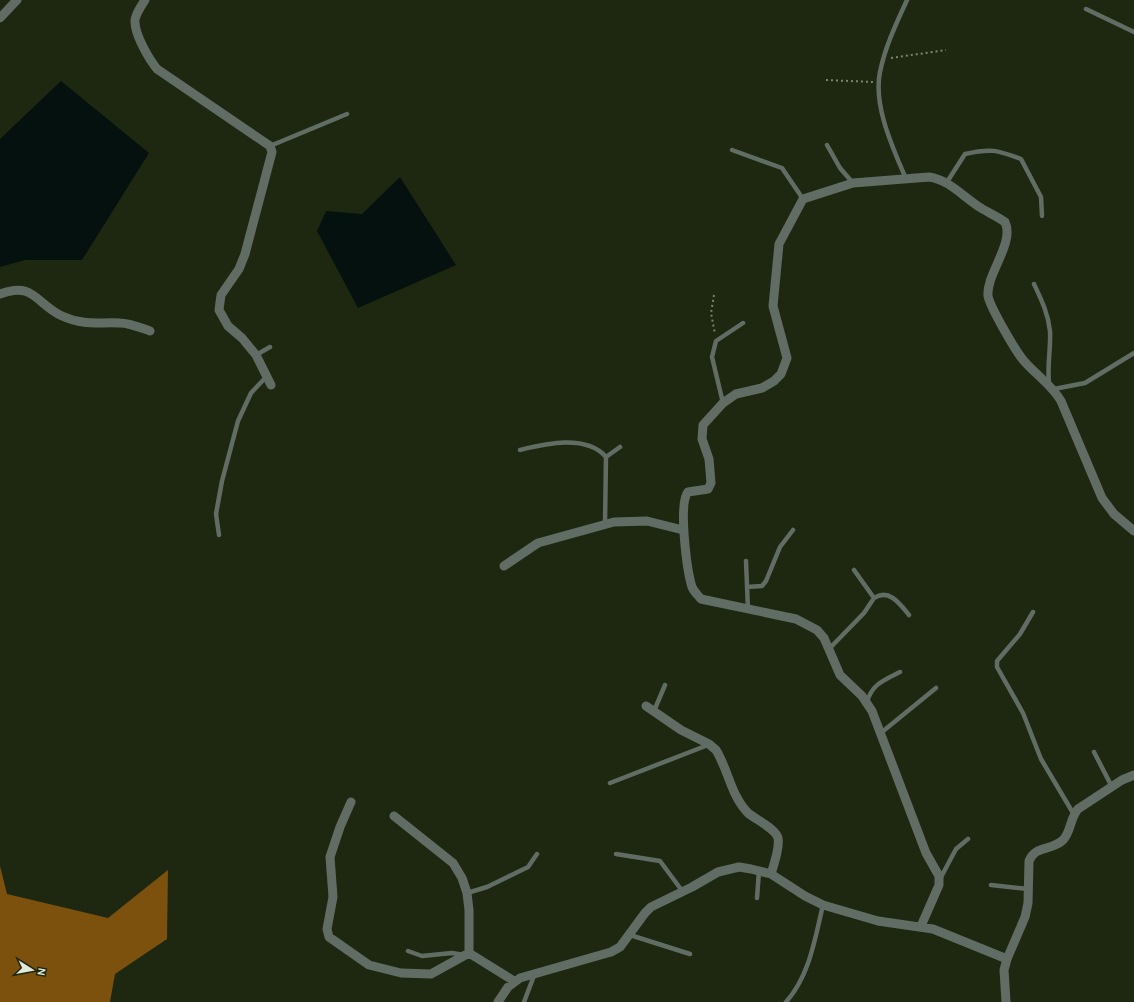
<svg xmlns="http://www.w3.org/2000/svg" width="1134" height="1002" font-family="Karla,sans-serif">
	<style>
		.forest { fill: #7b510d }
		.water { fill: #05110f }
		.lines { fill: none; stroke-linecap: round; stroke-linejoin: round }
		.path { stroke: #7c8470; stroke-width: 2; stroke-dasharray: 2 3; stroke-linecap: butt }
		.lane { stroke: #616d64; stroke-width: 4.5 }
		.street { stroke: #616d64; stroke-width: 9 }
	</style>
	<rect width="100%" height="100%" fill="#1e2810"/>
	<path class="forest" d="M0 866 7 894 108 918 168 870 167 939 115 974 110 1002H0Z"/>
	<path class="water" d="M61 81 149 153 82 260H25L0 267V139Z
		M400 177 456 265 358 308 317 231 326 211 362 214Z"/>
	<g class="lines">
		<path class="path" d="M891 58 946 50
			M826 80 873 82
			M714 295 711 313 715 334"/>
		<path class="lane" d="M1086 9 1134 32
			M827 145 840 168 853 183
			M270 146 347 114
			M732 150 782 168 803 199
			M906 179C893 148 873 106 880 72 885 47 896 24 907 0
			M947 182 965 154C991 148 997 150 1021 159L1041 197 1042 216
			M1034 284C1041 299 1048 313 1050 331 1051 348 1047 365 1049 383
			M256 355 270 347
			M1054 389 1085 383 1134 353
			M723 403 712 357 716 341 743 323
			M520 450C545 444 586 434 606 457L605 524
			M606 457 620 447
			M219 535 216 514 222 481 238 421 251 393 267 376
			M746 561 748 610
			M747 587 762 586 766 581 780 547 793 530
			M874 598C889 588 900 604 909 615
			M1033 612 1020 634 997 661V667L1023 713 1041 759 1073 813
			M829 649 864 613 874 598 854 570
			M867 702C872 684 884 680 900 672
			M654 711 665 685
			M882 732 936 688
			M1094 752 1112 787
			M610 783 708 745
			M616 854 660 861 683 892
			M940 879 956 849 968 839
			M991 885 1028 889
			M467 893 487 887 528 867 537 854
			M757 898 759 871
			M630 935 690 954
			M408 951 422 956 452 953 464 955
			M524 1002 535 973
			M786 1002C810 975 815 938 823 905"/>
		<path class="street" d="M145 0C141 6 136 13 135 20 134 34 149 59 157 69L270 146 272 152 245 254 239 269 221 295 219 310 228 326 242 338 256 355 271 385
			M0 18 17 0
			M0 294C34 281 36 304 62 316 84 326 99 322 120 323 130 323 141 328 150 331
			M504 566 538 543 614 522 647 521 683 530
			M646 706 681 730 709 744 716 750C728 769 731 796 748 813 755 819 776 829 778 838 780 848 774 864 771 874
			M351 802 340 827 330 857 333 897 327 929 329 937 369 965 401 973 431 974 469 953
			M394 816 453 863 462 878 467 893 469 910V953L514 981
			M921 926 939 885V876L926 853 872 711 862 696 840 675 824 638 817 630 796 619 701 599C698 595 694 592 692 587 687 571 678 504 688 492L708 489 711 483 709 459 702 439 703 425 723 403 736 394 762 388 774 381 781 374 787 358 773 306 779 244 803 199 853 183 929 177C950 180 963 197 981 208 989 213 998 217 1005 222 1015 243 986 274 988 296 990 307 1016 352 1024 361 1036 375 1051 384 1061 401L1102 498 1114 514 1134 531
			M498 1002 508 987 520 978 611 952 620 947 645 913 651 907 692 887 718 872 739 867 751 869 771 874 805 896 823 905 878 921 933 929 1007 959
			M1006 1002 1004 970 1007 959 1025 917 1028 903 1029 861C1035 845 1052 851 1063 840 1071 832 1070 818 1078 809L1122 780 1134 775"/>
	</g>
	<g transform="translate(32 970) rotate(101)" stroke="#1e2810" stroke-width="3" paint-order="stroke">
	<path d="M0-3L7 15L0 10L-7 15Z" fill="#e3eada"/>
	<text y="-6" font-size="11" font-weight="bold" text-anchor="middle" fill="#e3eada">N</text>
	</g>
</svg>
